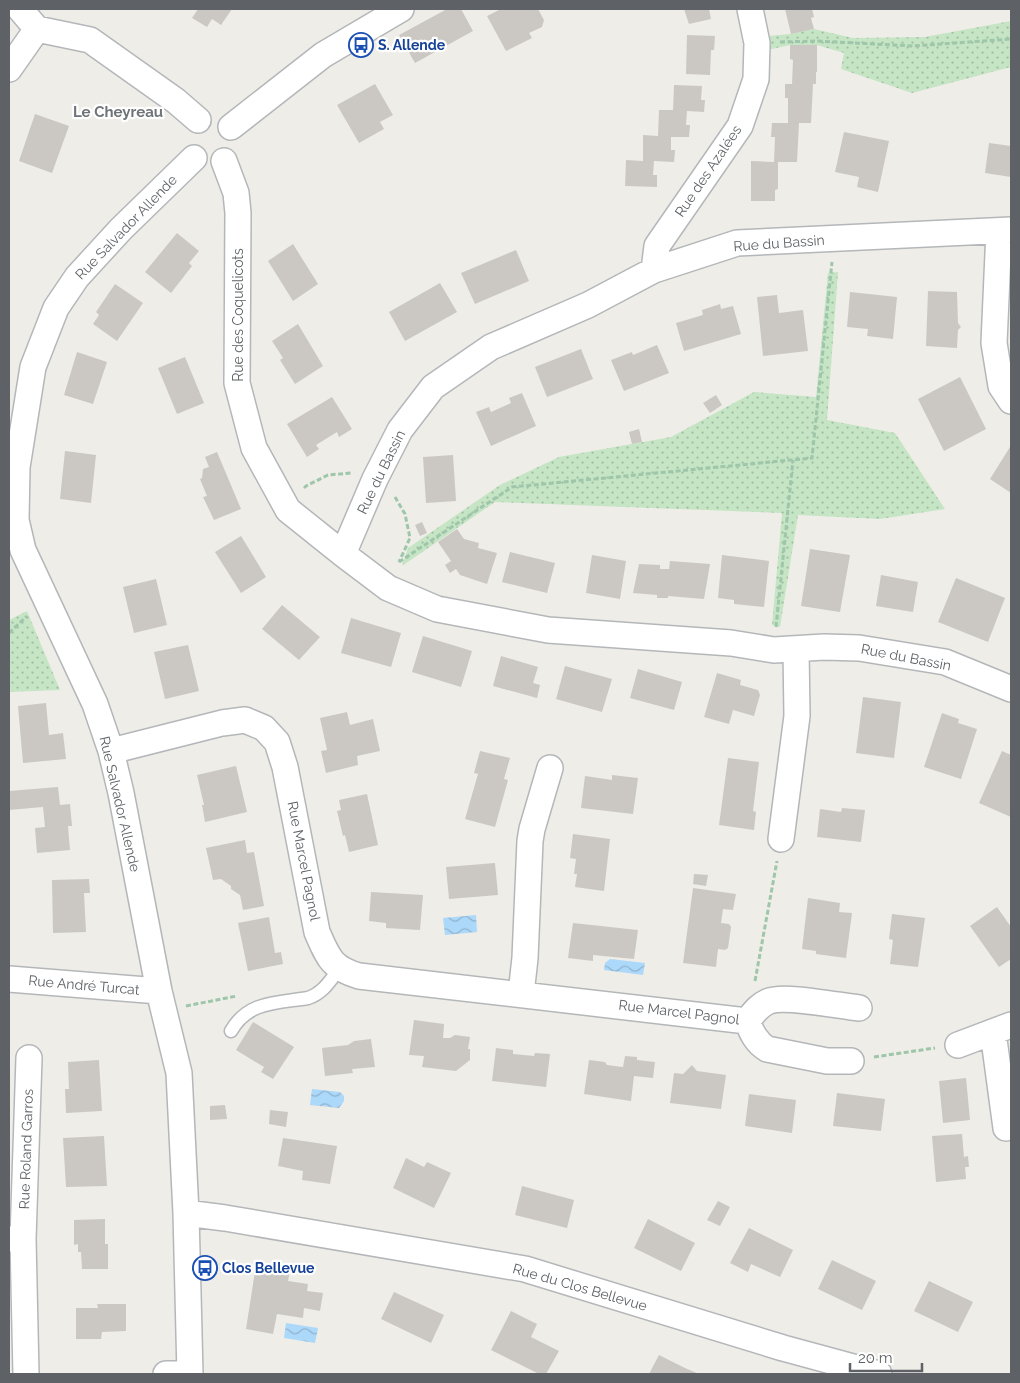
<svg xmlns="http://www.w3.org/2000/svg" width="1020" height="1383" font-family="Raleway,sans-serif">
	<style>
		.park { fill: url(#park-dots) }
		.water { fill: url(#water-waves) }
		.building { fill: #cbc8c4 }
		.lines { fill: none; stroke-linecap: round; stroke-linejoin: round }
		.service-casing { stroke: #b4b7ba; stroke-width: 15 }
		.minor-casing { stroke: #b4b7ba; stroke-width: 28 }
		.path { stroke: #9ec6aa; stroke-width: 3; stroke-dasharray: 5 2.5; stroke-linecap: butt }
		.service { stroke: #fff; stroke-width: 12 }
		.minor { stroke: #fff; stroke-width: 25 }
		.labels { text-anchor: middle; stroke-width: 4.5; stroke-linejoin: round; paint-order: stroke }
		.transit-label { font-size: 14px; font-weight: bold; fill: #164399; stroke: #fff; text-anchor: start }
		.street-label { font-size: 14px; fill: #5e6266; stroke: #fff }
		.neighbourhood-label { font-size: 15px; font-weight: bold; fill: #6f7478; stroke: #fff }
	</style>
	<defs>
		<pattern id="park-dots" width="8" height="8" patternUnits="userSpaceOnUse" patternTransform="scale(1.25)"><rect width="8" height="8" fill="#c5e5c5"/><path d="M2 2h.1M6 6h.1" fill="none" stroke="#a3bda4" stroke-width="1.8" stroke-linecap="round"/></pattern>
		<pattern id="water-waves" width="16" height="10" patternUnits="userSpaceOnUse" patternTransform="scale(1.25)"><rect width="16" height="10" fill="#acd8fa"/><path d="M0 5q4-4 8 0t8 0" fill="none" stroke="#8fb3ce"/></pattern>
	</defs>
	<rect width="100%" height="100%" fill="#efede7"/>
	<path class="park" d="M1011 21V67L912 93 841 69 844 53 817 45H790L767 50 768 36 791 34 814 29 853 38 925 37Z
		M838 272 827 420 895 433 945 509 880 519 798 515 780 627 772 625 782 513 495 502 402 566 408 548 500 485 559 457 671 437 754 392 816 397 828 273Z
		M27 611 60 690 9 692V620Z"/>
	<path class="water" d="M476 915 477 932 445 935 443 918Z
		M610 959 645 963 643 975 604 970 605 963Z
		M312 1089 340 1092 344 1096V1101L339 1108 310 1105Z
		M286 1323 318 1328 315 1343 284 1338Z"/>
	<path class="building" d="M198 9H232L221 25 212 19 207 27 192 18Z
		M447 9H461L473 31 415 63 399 35Z
		M501 9H538L544 20 542 27 529 33 532 38 506 51 487 16Z
		M684 9H709L711 19 689 24Z
		M785 9H812L814 17 811 18 814 29 791 34Z
		M687 35 715 36 714 50H711L710 75 686 74Z
		M790 45H817V72H816V84H813L811 123H799L797 162H778V189L775 190V201H751V161L774 162 775 137H771L772 123H788V98H785V84H792L793 60 790 59Z
		M375 84 393 115 380 122 384 129 359 143 337 105Z
		M674 85 702 86 701 100H705L704 112 687 111 686 125H690L689 137H671V150H675L674 162 654 161 653 175H657V187L625 186 626 160 643 161V135L658 136 659 110H673Z
		M35 114 69 126 52 173 19 161Z
		M844 132 889 141 878 192 857 187 859 177 835 172Z
		M989 143 1011 146V177L985 173Z
		M177 233 199 251 189 263 192 266 171 293 145 272Z
		M293 244 318 284 293 301 268 261Z
		M516 250 529 281 475 304 461 273Z
		M440 283 457 312 405 341 389 312Z
		M115 284 143 303 117 341 93 324 99 315 96 312Z
		M928 291 957 292 958 323 961 327 958 330 957 348 926 346Z
		M850 292 897 297 893 339 867 336 868 329 847 327Z
		M777 295 779 313 803 310 808 351 763 356 757 297Z
		M720 304 721 309 733 306 741 334 684 351 676 323 703 315 702 310Z
		M298 324 323 366 295 384 280 360 283 358 272 341Z
		M657 345 669 373 624 391 611 360 632 352 633 355Z
		M581 349 593 379 547 397 535 367Z
		M77 352 107 362 93 404 64 395Z
		M185 357 204 403 177 414 158 368Z
		M960 377 986 429 944 451 918 399Z
		M522 393 536 426 491 446 476 412 489 407 491 412 511 403 509 398Z
		M716 395 722 405 710 413 703 403Z
		M332 397 352 429 339 437 337 432 316 445 319 449 307 457 287 424Z
		M639 429 642 442 632 444 629 432Z
		M1010 447 1011 448V493L990 479Z
		M65 451 96 455 91 503 60 499Z
		M217 452 241 509 214 520 203 497 207 496 200 479 202 478 203 469 209 467 205 457Z
		M453 455 456 501 426 503 423 457Z
		M422 522 427 533 420 536 415 525Z
		M457 529 464 539 479 543 478 548 497 553 487 584 460 575 456 569 450 573 445 565 451 561 438 542Z
		M241 536 266 577 241 593 215 552Z
		M810 549 850 555 840 612 801 606Z
		M510 552 555 563 547 593 502 582Z
		M592 555 626 561 620 599 586 593Z
		M722 555 769 561 764 607 734 604V600L718 598Z
		M670 561 710 564 704 599 668 596V598H657V595L633 593 639 564 660 565V569H669Z
		M881 575 918 582 913 612 876 606Z
		M956 578 1005 598 988 642 938 622Z
		M156 579 167 625 134 633 123 587Z
		M282 605 320 637 299 660 262 629Z
		M351 618 401 633 391 667 341 653Z
		M423 636 472 651 461 687 412 672Z
		M188 645 199 691 165 699 154 652Z
		M501 656 538 667 533 683 540 685 537 698 493 686Z
		M565 666 612 679 602 712 556 699Z
		M638 669 682 682 674 710 630 698Z
		M717 673 741 680 740 685 758 690 760 695 754 716 733 710 729 724 704 717Z
		M863 697 901 702 894 758 856 753Z
		M46 703 49 735 63 733 66 759 23 763 18 706Z
		M347 712 350 725 373 719 380 751 357 756 358 765 326 773 321 751 327 750 320 718Z
		M942 713 959 719 958 723 977 729 961 779 924 767Z
		M480 751 510 758 504 779 508 780 495 827 465 819 478 774 474 773Z
		M1002 751 1011 755V817L979 803Z
		M728 758 759 762 753 811 756 812 754 830 719 825Z
		M236 766 247 812 205 822 202 805H204L197 775Z
		M612 775 638 778 633 814 581 808 585 776 612 780Z
		M58 787 60 805 70 804 72 826H68L70 850 37 853 35 828 45 827 43 807 9 810V791Z
		M367 794 378 845 349 852 345 835 343 836 337 811 341 810 339 800Z
		M842 808 865 810 861 842 817 837 820 809 841 812Z
		M573 834 610 839 604 891 575 887 577 874H574L576 859 570 858Z
		M245 840 247 853 254 852 264 906 243 910 240 895 231 889V886L221 879 213 880 206 848Z
		M495 863 498 895 449 899 446 867Z
		M694 874 708 875 706 886 693 884Z
		M89 879 90 893H84L86 932 53 933 52 880Z
		M693 888 736 894 733 910 723 909 721 923 729 924 731 927 728 948 725 950 718 949 716 967 683 963Z
		M371 892 423 895 420 930 386 928V923L369 921Z
		M808 898 840 903 839 912 852 913 846 958 816 954V951L802 949Z
		M997 907 1011 927V959L999 967 970 926Z
		M892 914 925 918 918 967 890 964 893 940 889 939Z
		M269 917 275 953 281 952 283 964 248 971 238 923Z
		M573 923 638 930 634 959 593 955V961L568 958Z
		M414 1020 444 1024 443 1038H450L455 1035 470 1037 468 1049H470V1060L456 1071 422 1067 424 1056 409 1055Z
		M253 1022 294 1047 273 1079 261 1072 264 1067 236 1050Z
		M371 1039 375 1067 352 1069 353 1073 325 1076 322 1048 348 1045 354 1041Z
		M496 1048 513 1050V1054L534 1056 535 1053 550 1054 546 1087 492 1081Z
		M625 1056 637 1057V1060L655 1062 653 1078 634 1076 631 1101 584 1094 589 1060 605 1062 607 1065 623 1067Z
		M99 1060 102 1111 66 1113 65 1089H69L68 1062Z
		M692 1065 697 1071 726 1075 721 1109 670 1103 674 1073 683 1074Z
		M966 1078 970 1120 943 1123 939 1081Z
		M837 1093 885 1099 881 1131 833 1126Z
		M749 1094 796 1100 792 1133 745 1126Z
		M225 1105 227 1119 210 1120V1106Z
		M270 1110 288 1112 286 1127 269 1124Z
		M962 1134 964 1157 968 1156 969 1167H965L966 1179 936 1182 932 1136Z
		M104 1136 107 1186 66 1187 63 1138Z
		M283 1138 337 1146 330 1184 302 1180 303 1171 278 1166Z
		M406 1158 424 1167 427 1162 451 1173 434 1208 393 1188Z
		M522 1186 574 1200 567 1228 515 1215Z
		M718 1201 730 1207 720 1226 707 1220Z
		M105 1219V1244H108V1269H82L81 1252H78V1244L74 1245V1220Z
		M648 1219 695 1243 681 1271 634 1248Z
		M749 1228 793 1250 780 1277 751 1264 748 1272 730 1263Z
		M832 1260 876 1281 862 1310 818 1289Z
		M256 1265 290 1271 288 1281 308 1284 307 1291 323 1293 320 1311 304 1308 303 1318 277 1314 273 1334 246 1329Z
		M929 1281 973 1302 958 1332 914 1311Z
		M394 1292 444 1315 431 1343 381 1319Z
		M97 1304H126V1331L102 1332 101 1339H76V1308H98Z
		M511 1311 537 1324 531 1337 559 1351 546 1374H539L491 1350Z
		M659 1355 685 1368 699 1374H649Z"/>
	<g class="lines">
		<defs>
			<path id="service" d="M231 1031C248 1001 277 1003 308 998 323 993 330 981 339 969"/>
			<path id="minor" d="M20 9 37 29 90 40 176 101 198 120
				M9 69 37 29
				M231 127 323 55 401 9
				M224 161 236 193 238 213 237 383 254 448 288 510 343 554
				M1011 230 737 243 654 270 588 305 491 347 433 387 400 430 375 479 343 554 388 588 437 609 548 630 731 643 774 650 824 647 859 648 945 662 1011 689
				M999 231 994 343 1001 386 1011 401
				M654 270 657 246 740 126 756 79 757 43 750 9
				M111 751 222 723 245 720 264 728 277 742 285 767 317 932C328 957 331 968 359 976L747 1021C752 1033 756 1042 767 1049L827 1061H851
				M781 839 797 716 796 650
				M9 979 159 991
				M521 994 525 958 530 841 532 829 550 768
				M747 1021C753 1014 758 1006 767 1002 782 994 839 1006 859 1008
				M993 1032 1006 1128
				M958 1045 1011 1025
				M186 1213 225 1218 525 1269 783 1348 879 1374
				M9 1239H23L26 1374
				M23 1239 29 1058
				M166 1374H190
				M190 1374 186 1213 179 1073 159 991 121 793 111 751 95 704 23 550 16 520 17 467 33 367 56 308 77 277 121 229 194 158"/>
		</defs>
		<use href="#service" class="service-casing"/>
		<use href="#minor" class="minor-casing"/>
		<path class="path" d="M780 42 817 41 913 46 1011 39
			M304 488 306 486 328 475 351 473
			M395 497 405 514 410 538 399 562
			M399 562 512 487 812 458 832 262
			M776 627 793 460
			M9 633 27 616
			M755 981 777 861
			M186 1006 237 996
			M874 1057 935 1048"/>
		<use href="#service" class="service"/>
		<use href="#minor" class="minor"/>
	</g>
	<defs>
		<symbol id="bus-ring" viewBox="-11 -11 22 22"><circle r="9.5" fill="#fff" stroke="#1a4fb4" stroke-width="1.5"/><path d="M-5-6H5V4H4V6H2V4H-2V6H-4V4H-5ZM-3.5-4V0h7V-4ZM-3.5 1.2v1.5H-2V1.2ZM2 1.2v1.5H3.5V1.2Z" fill="#1a4fb4"/></symbol>
	</defs>
	<g fill-rule="evenodd">
		<use href="#bus-ring" x="347" y="31" width="28" height="28"/>
		<use href="#bus-ring" x="191" y="1254" width="28" height="28"/>
	</g>
	<g class="labels">
		<g class="transit-label">
			<text x="378" y="50">S. Allende</text>
			<text x="222" y="1273">Clos Bellevue</text>
		</g>
		<g class="street-label">
			<text transform="translate(708 171) rotate(-56)" y="5">Rue des Azalées</text>
			<text transform="translate(126 227) rotate(-46)" y="5">Rue Salvador Allende</text>
			<text transform="translate(779 243) rotate(-4)" y="5">Rue du Bassin</text>
			<text transform="translate(238 315) rotate(-90)" y="5">Rue des Coquelicots</text>
			<text transform="translate(381 472) rotate(-64)" y="5">Rue du Bassin</text>
			<text transform="translate(906 657) rotate(11)" y="5">Rue du Bassin</text>
			<text transform="translate(120 804) rotate(77)" y="5">Rue Salvador Allende</text>
			<text transform="translate(304 861) rotate(79)" y="5">Rue Marcel Pagnol</text>
			<text transform="translate(84 985) rotate(5)" y="5">Rue André Turcat</text>
			<text transform="translate(679 1012) rotate(7)" y="5">Rue Marcel Pagnol</text>
			<text transform="translate(26 1149) rotate(-88)" y="5">Rue Roland Garros</text>
			<text transform="translate(580 1287) rotate(16)" y="5">Rue du Clos Bellevue</text>
		</g>
		<g class="neighbourhood-label">
			<text x="118" y="117">Le Cheyreau</text>
		</g>
	</g>
	<rect width="1020" height="1383" fill="none" stroke="#5e6266" stroke-width="20"/>
	<path d="M850 1363v8h72v-8" fill="none" stroke="#5e6266" stroke-width="2.5"/>
	<text x="858" y="1363" font-size="15" fill="#5e6266" stroke="#ffffff" stroke-width="4" paint-order="stroke">20 m</text>
</svg>
